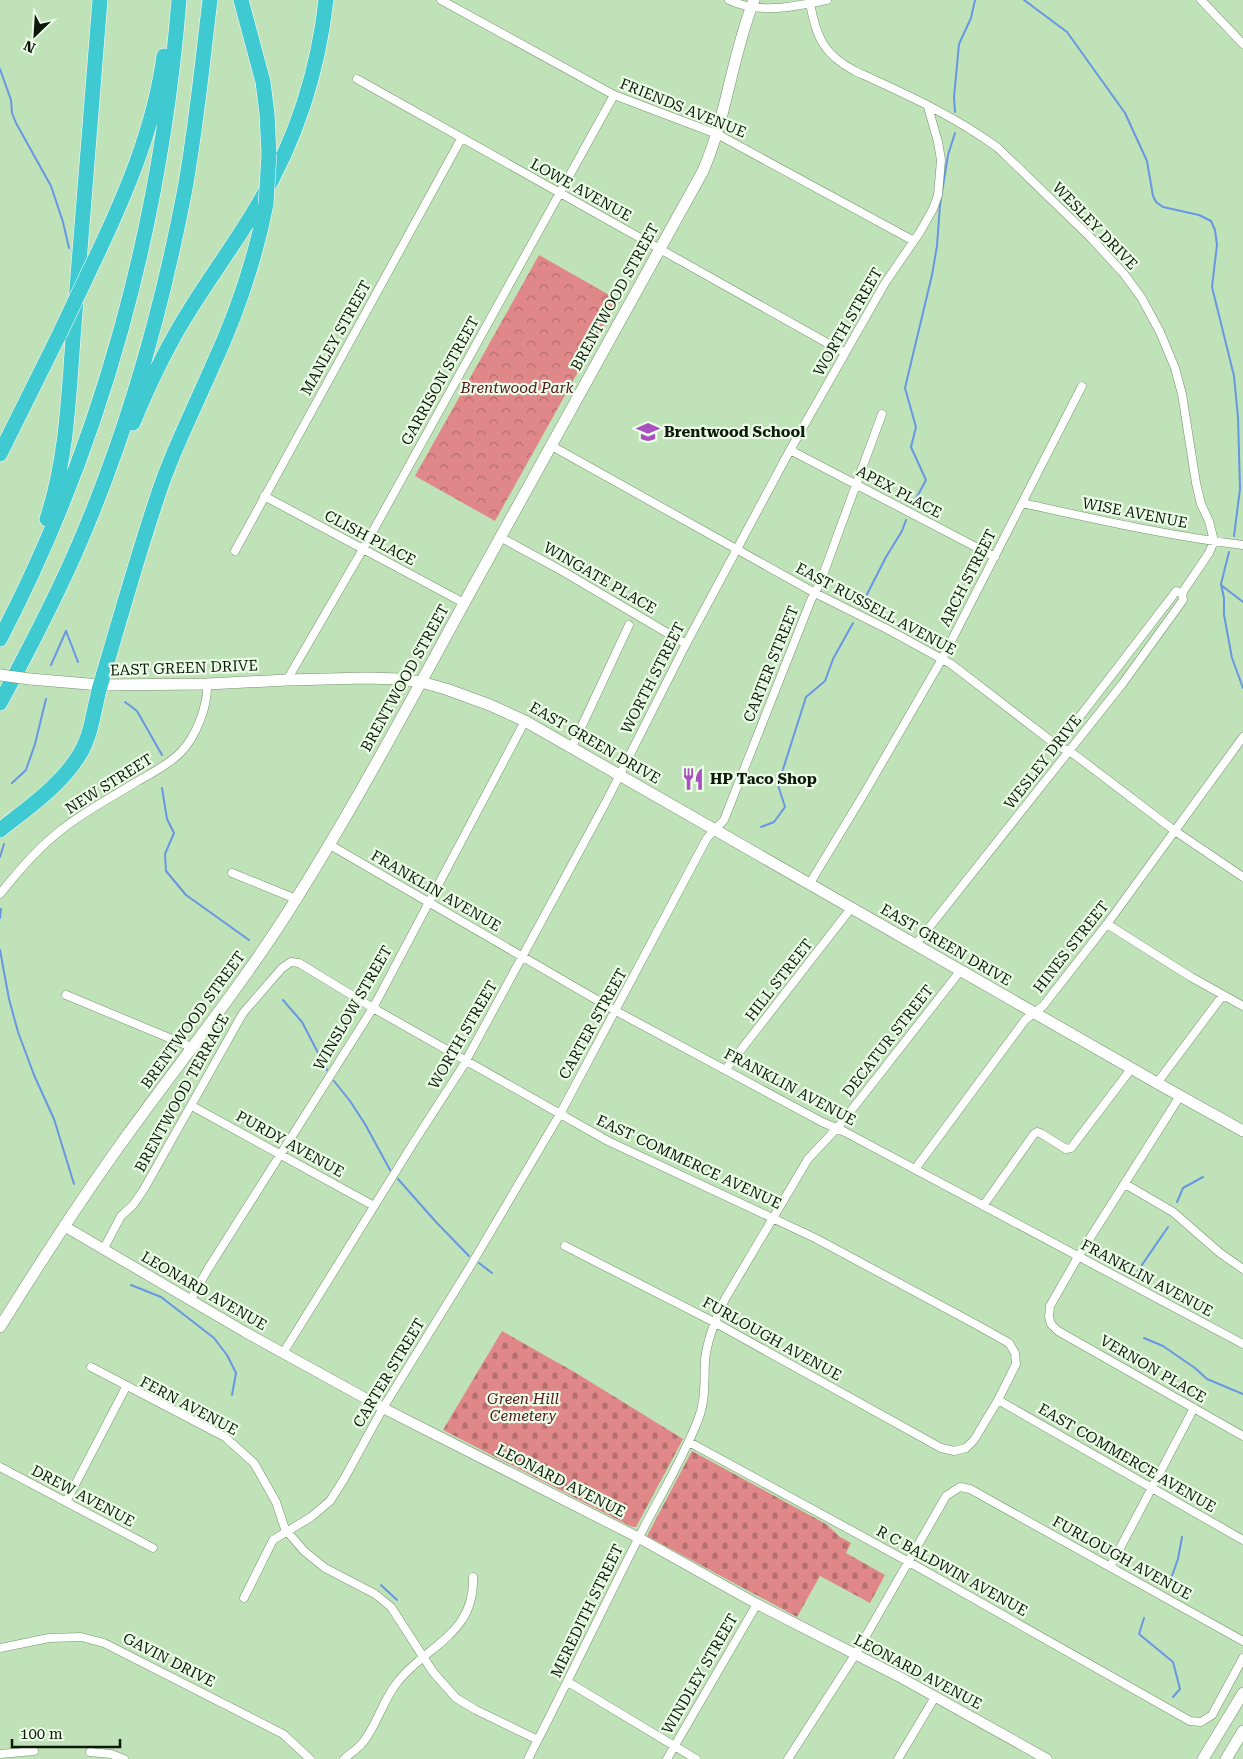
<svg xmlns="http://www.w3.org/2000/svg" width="1243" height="1759" font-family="'Roboto Serif',serif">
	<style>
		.forest { fill: url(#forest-crowns) }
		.cemetery { fill: url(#cemetery-stones) }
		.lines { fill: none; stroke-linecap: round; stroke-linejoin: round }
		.stream { stroke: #6797e3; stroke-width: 2 }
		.minor-casing { stroke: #75946d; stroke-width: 9 }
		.tertiary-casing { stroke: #75946d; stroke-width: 11 }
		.secondary-casing { stroke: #75946d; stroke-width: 12 }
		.motorway-casing { stroke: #fff; stroke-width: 16 }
		.minor { stroke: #fff; stroke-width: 8 }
		.tertiary { stroke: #fff; stroke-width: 10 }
		.secondary { stroke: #fff; stroke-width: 11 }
		.motorway { stroke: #3ecad0; stroke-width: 15 }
		.secondary-bridge-casing { stroke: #75946d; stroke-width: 12; stroke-linecap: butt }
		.motorway-bridge-casing { stroke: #fff; stroke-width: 16; stroke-linecap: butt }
		.secondary-bridge { stroke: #fff; stroke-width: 11 }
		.motorway-bridge { stroke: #3ecad0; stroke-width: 15 }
		.labels { text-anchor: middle; stroke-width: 4.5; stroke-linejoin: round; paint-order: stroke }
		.street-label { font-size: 15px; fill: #0d190a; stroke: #ecfde8 }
		.park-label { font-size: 15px; font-style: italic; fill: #521319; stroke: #ecfde8 }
		.poi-label { font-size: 15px; font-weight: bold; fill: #0d190a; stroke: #ecfde8; text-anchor: start }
	</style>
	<defs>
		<pattern id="forest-crowns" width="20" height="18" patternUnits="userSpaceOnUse" patternTransform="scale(1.25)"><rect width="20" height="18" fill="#e08889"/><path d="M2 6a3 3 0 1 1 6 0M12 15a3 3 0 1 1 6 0" fill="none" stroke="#b46e6e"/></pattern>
		<pattern id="cemetery-stones" width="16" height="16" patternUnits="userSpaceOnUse" patternTransform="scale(1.25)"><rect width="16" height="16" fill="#e08889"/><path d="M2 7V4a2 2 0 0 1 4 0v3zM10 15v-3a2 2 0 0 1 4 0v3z" fill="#b46e6e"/></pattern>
	</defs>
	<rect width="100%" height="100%" fill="#c0e2b8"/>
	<path class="forest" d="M539 255 618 300 495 521 415 476Z"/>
	<path class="cemetery" d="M502 1331 576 1373 683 1439 636 1527H632L443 1430Z
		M692 1451 826 1524 840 1537 851 1543 846 1553 885 1575 870 1603 820 1576 797 1617 647 1536Z"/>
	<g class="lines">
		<path class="stream" d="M1024 0 1067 32 1125 113 1147 161 1153 196 1156 202 1163 207 1199 215 1211 221 1215 230 1217 245 1212 287 1234 376 1238 417 1240 489 1234 536
			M0 69 11 100 12 113 16 123 51 186 63 222 69 248
			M955 112 954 97 959 44 971 18 975 0
			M912 506 926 480 911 447 916 427 905 388 932 275 937 246 940 205 948 155 955 133
			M1229 552 1221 584 1224 598V615L1232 658 1243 688
			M1221 585 1243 602
			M860 608 886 557 902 531 906 520
			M66 631 78 662
			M51 665 66 631
			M125 702 137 711 162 755
			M12 783 26 770 35 744 46 699
			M162 788 167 819 174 833 165 854 166 871 186 895 249 940
			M761 827 774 822 785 807 778 785 806 697 825 681 833 659 853 623
			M0 857 4 844
			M0 918 1 909
			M0 950 9 999 18 1032 34 1075 54 1119 74 1184
			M283 1000 302 1022 327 1070
			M334 1081 350 1101 365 1124 390 1170
			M398 1179 436 1222 469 1256
			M1177 1202 1183 1188 1203 1177
			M479 1263 492 1273
			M1135 1275 1168 1227
			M131 1285 161 1297 214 1338 227 1355 236 1373 232 1395
			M1144 1338 1163 1346 1195 1368 1207 1379 1243 1394
			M1169 1584 1178 1559 1182 1537
			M381 1585 397 1600
			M1144 1618 1139 1634 1173 1662 1180 1689 1173 1697"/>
		<defs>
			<path id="minor" d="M441 0 614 95 717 134 914 241
				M729 0C760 15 796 6 827 0
				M1201 0 1243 44
				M810 3C816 37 824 55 855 71 903 93 955 116 998 148L1091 238 1124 274 1141 297 1160 332 1175 368 1182 394 1196 483 1201 504 1209 521 1214 541 1209 553 1182 593
				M357 79 845 353
				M550 445 815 593 887 629 951 664 1055 744 1075 755 1175 831 1243 877
				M790 450 995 557
				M264 496 464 603
				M1022 503C1095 519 1168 536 1243 545
				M500 537 564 572 686 644
				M235 551 461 139
				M287 680 363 549 614 95
				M572 747 629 625
				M330 845 616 1011 822 1122 845 1132 1243 1344
				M232 873 296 899
				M810 883 865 792 942 659 1082 386
				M0 894C18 871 38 848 61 830 85 811 112 797 138 781 152 773 168 765 180 753 196 737 208 706 207 684
				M1107 924 1191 977 1243 1006
				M916 944 1123 683 1183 600 1182 593 1176 591 1174 594 1058 745
				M66 995 191 1047
				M726 1069 852 907
				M1157 1083 1223 995
				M1180 1096 1078 1257 1050 1306 1049 1317 1051 1324 1058 1331 1243 1436
				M192 1106 374 1206
				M915 1169 1025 1020 1043 1006 1107 924 1243 737
				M1125 1184 1173 1212 1220 1253 1243 1269
				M983 1206 1034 1134 1037 1132 1042 1134 1066 1149 1071 1148 1131 1069
				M103 1250 121 1216 133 1205 144 1189 243 1013 282 968 291 962 299 963 373 1008 608 1141 815 1238 977 1325 1009 1343 1015 1353 1016 1364 998 1400 974 1440 966 1448 954 1451 941 1448 714 1322 565 1246
				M190 1301 208 1269 373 1008 525 721
				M283 1353 414 1142 463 1066 606 802 686 644 790 450 885 283 920 232 933 209 938 195 941 160 938 142 928 107
				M91 1367 225 1437 254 1463 276 1502 285 1529 304 1551 325 1568 375 1594 391 1607 433 1672 456 1698 476 1710 538 1740
				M998 1400 1243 1540
				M689 1442 909 1562 1190 1721 1201 1722 1212 1715 1243 1658
				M0 1467 153 1548
				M66 1502 126 1387
				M1110 1567 1194 1408
				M244 1598 273 1540 311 1517 330 1501 344 1479 383 1408 471 1265 560 1114 707 838 724 820 811 600 820 583 882 414
				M0 1648 49 1638 81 1637 104 1643 283 1734 310 1759
				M568 1682 696 1759
				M90 1752 111 1754 124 1759
				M0 1754 34 1751
				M344 1759C351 1753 359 1748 364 1741 377 1724 383 1701 396 1684 425 1645 475 1636 473 1577
				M528 1759C566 1686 601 1612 638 1539 658 1499 682 1461 698 1420 706 1400 704 1381 705 1360 707 1339 716 1318 725 1299L808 1159 839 1126 961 970
				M667 1759 757 1604
				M788 1759 855 1655 946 1496 960 1487 970 1489 1243 1641
				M898 1759 935 1697"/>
			<path id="tertiary" d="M64 1226 245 1332 383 1408 639 1538 757 1604 898 1676 1047 1759"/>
			<path id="secondary" d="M30 679 100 685 207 684 287 680 366 678 400 679 421 682 446 689 490 705 525 721 1157 1083 1243 1131
				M0 1327C41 1261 83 1196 128 1134 185 1055 247 979 298 896 363 792 420 683 479 576 553 440 628 305 703 171 727 116 732 55 754 0
				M1203 1759 1243 1693
				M1226 1759 1243 1731"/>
			<path id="motorway" d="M241 0 263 82 267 114 269 154
				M94 261C125 196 154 129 164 56
				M133 423C149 384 168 344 191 308 213 273 238 239 259 203 296 140 318 72 326 0
				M0 454 59 335
				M47 519C69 453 69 381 75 313 83 209 92 104 100 0
				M0 639C103 441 161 222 179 0
				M0 703C26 655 51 607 73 558 124 443 160 318 184 194 196 130 202 65 210 0
				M0 830C29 807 63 784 81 752 93 731 94 705 101 683 119 622 136 561 156 501 171 454 193 411 213 365 237 313 255 260 266 204"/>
		</defs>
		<use href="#minor" class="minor-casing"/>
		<use href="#tertiary" class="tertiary-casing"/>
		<use href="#secondary" class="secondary-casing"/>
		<use href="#motorway" class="motorway-casing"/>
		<use href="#minor" class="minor"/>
		<use href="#tertiary" class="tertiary"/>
		<use href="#secondary" class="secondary"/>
		<use href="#motorway" class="motorway"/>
		<defs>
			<path id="secondary-bridge" d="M0 675 30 679"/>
			<path id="motorway-bridge" d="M266 204 269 154
				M59 335 94 261"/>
		</defs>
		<use href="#secondary-bridge" class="secondary-bridge-casing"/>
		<use href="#motorway-bridge" class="motorway-bridge-casing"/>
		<use href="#secondary-bridge" class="secondary-bridge"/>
		<use href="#motorway-bridge" class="motorway-bridge"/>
	</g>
	<defs>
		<symbol id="school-bare" viewBox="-9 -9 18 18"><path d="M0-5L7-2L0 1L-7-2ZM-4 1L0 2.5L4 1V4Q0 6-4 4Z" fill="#a851be" stroke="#ecfde8" stroke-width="2.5" paint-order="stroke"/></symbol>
		<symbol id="restaurant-bare" viewBox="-9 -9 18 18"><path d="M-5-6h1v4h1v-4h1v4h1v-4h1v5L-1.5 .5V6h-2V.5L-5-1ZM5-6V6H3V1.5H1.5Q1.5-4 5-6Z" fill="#a851be" stroke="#ecfde8" stroke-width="2.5" paint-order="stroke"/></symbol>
	</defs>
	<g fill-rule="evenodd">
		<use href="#school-bare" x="632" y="416" width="32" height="32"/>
		<use href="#restaurant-bare" x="677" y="763" width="32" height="32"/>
	</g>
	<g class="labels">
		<g class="street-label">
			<text transform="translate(683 108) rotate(22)" y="5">FRIENDS AVENUE</text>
			<text transform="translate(581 190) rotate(29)" y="5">LOWE AVENUE</text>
			<text transform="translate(1095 226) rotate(46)" y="5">WESLEY DRIVE</text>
			<text transform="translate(615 297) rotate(-61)" y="5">BRENTWOOD STREET</text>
			<text transform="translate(848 322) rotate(-60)" y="5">WORTH STREET</text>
			<text transform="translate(336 338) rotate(-61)" y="5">MANLEY STREET</text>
			<text transform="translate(440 381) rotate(-61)" y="5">GARRISON STREET</text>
			<text transform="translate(899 492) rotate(28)" y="5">APEX PLACE</text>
			<text transform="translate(1135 513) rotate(11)" y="5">WISE AVENUE</text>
			<text transform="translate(370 538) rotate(28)" y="5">CLISH PLACE</text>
			<text transform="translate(600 578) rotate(30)" y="5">WINGATE PLACE</text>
			<text transform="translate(968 578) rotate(-63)" y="5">ARCH STREET</text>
			<text transform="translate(876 609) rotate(28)" y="5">EAST RUSSELL AVENUE</text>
			<text transform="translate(771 664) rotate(-68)" y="5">CARTER STREET</text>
			<text transform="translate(184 668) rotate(-2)" y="5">EAST GREEN DRIVE</text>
			<text transform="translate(405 678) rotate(-61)" y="5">BRENTWOOD STREET</text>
			<text transform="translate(653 678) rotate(-63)" y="5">WORTH STREET</text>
			<text transform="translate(595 743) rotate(30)" y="5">EAST GREEN DRIVE</text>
			<text transform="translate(1043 762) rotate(-52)" y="5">WESLEY DRIVE</text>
			<text transform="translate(109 784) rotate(-32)" y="5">NEW STREET</text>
			<text transform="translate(436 891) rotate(30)" y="5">FRANKLIN AVENUE</text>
			<text transform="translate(946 945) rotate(30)" y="5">EAST GREEN DRIVE</text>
			<text transform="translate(1071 947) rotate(-52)" y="5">HINES STREET</text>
			<text transform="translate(779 980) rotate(-52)" y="5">HILL STREET</text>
			<text transform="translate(353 1008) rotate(-60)" y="5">WINSLOW STREET</text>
			<text transform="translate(193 1020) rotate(-54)" y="5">BRENTWOOD STREET</text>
			<text transform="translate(593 1024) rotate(-61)" y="5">CARTER STREET</text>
			<text transform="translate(463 1035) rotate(-60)" y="5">WORTH STREET</text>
			<text transform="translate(888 1041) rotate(-52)" y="5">DECATUR STREET</text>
			<text transform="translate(790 1087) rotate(28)" y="5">FRANKLIN AVENUE</text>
			<text transform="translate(182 1093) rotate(-61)" y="5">BRENTWOOD TERRACE</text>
			<text transform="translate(290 1144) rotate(29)" y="5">PURDY AVENUE</text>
			<text transform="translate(689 1162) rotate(25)" y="5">EAST COMMERCE AVENUE</text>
			<text transform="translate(1147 1278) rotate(28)" y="5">FRANKLIN AVENUE</text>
			<text transform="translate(204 1291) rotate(30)" y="5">LEONARD AVENUE</text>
			<text transform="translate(772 1339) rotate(29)" y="5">FURLOUGH AVENUE</text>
			<text transform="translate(1153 1369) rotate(30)" y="5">VERNON PLACE</text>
			<text transform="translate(389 1373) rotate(-59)" y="5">CARTER STREET</text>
			<text transform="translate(189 1406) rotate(28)" y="5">FERN AVENUE</text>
			<text transform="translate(1127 1458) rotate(30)" y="5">EAST COMMERCE AVENUE</text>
			<text transform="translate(561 1481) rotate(27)" y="5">LEONARD AVENUE</text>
			<text transform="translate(83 1496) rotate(28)" y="5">DREW AVENUE</text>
			<text transform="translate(1122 1558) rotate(29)" y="5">FURLOUGH AVENUE</text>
			<text transform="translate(952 1571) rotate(29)" y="5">R C BALDWIN AVENUE</text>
			<text transform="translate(587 1611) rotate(-64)" y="5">MEREDITH STREET</text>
			<text transform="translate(169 1660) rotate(27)" y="5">GAVIN DRIVE</text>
			<text transform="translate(918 1672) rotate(28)" y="5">LEONARD AVENUE</text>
			<text transform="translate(700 1674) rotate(-60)" y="5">WINDLEY STREET</text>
		</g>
		<g class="park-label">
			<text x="517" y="393">Brentwood Park</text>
			<text x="523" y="1404">Green Hill<tspan x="523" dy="17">Cemetery</tspan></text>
		</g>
		<g class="poi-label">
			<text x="664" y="437">Brentwood School</text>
			<text x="710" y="784">HP Taco Shop</text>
		</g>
	</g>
	<g transform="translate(35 35) rotate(205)" stroke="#ecfde8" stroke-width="4" paint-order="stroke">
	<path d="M0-4L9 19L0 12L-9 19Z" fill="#0d190a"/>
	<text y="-8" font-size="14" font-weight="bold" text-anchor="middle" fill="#0d190a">N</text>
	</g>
	<path d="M12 1739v8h108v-8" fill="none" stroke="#0d190a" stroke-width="2.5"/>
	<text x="20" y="1739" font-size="15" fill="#0d190a" stroke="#ecfde8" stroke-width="4" paint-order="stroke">100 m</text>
</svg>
